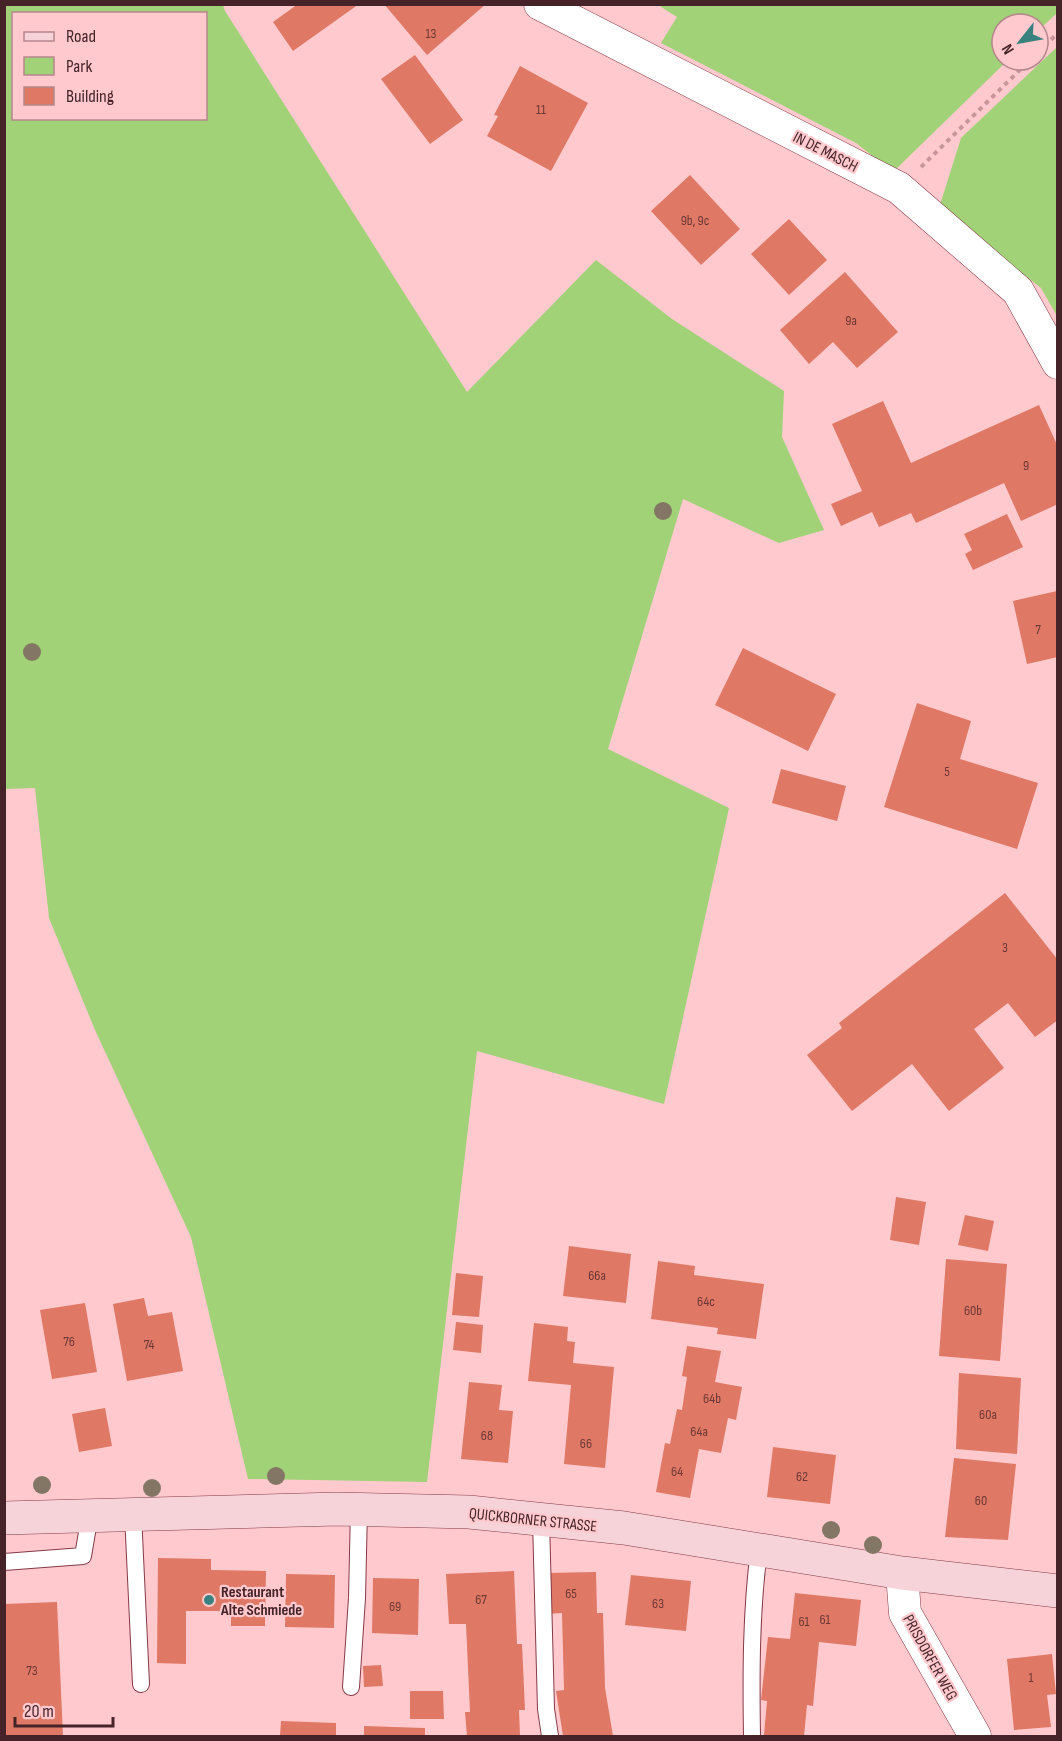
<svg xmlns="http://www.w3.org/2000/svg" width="1062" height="1741" font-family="'Sofia Sans Condensed',sans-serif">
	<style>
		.green { fill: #a1d277; fill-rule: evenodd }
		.building { fill: #df7864 }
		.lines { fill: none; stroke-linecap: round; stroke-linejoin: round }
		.service-casing { stroke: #853a47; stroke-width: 18 }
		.minor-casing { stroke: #853a47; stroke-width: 33 }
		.secondary-casing { stroke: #853a47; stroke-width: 34 }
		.path { stroke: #c6969b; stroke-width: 4; stroke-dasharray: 4.5 4.5; stroke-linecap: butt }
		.service { stroke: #fff; stroke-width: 16 }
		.minor { stroke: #fff; stroke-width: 32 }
		.secondary { stroke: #f6d3d9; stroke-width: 33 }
		.tree { fill: #847664 }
		.poi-dot { fill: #39817f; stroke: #ffc9ce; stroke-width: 2 }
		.labels { text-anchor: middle; stroke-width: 4.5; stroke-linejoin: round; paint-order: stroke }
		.number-label { font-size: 14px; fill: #6c3837 }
		.street-label { font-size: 16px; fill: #452328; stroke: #ffc9ce }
		.poi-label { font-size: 16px; font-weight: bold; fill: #452328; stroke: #ffc9ce; text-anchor: start }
	</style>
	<rect width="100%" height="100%" fill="#ffc9ce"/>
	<path class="green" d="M5 4 223 5 225 11 467 392 596 260 672 319 784 391 782 437 824 530 779 543 683 499 608 749 729 808 664 1104 477 1051 427 1482 248 1479 191 1237 95 1030 49 918 35 788 5 789ZM14 14H206V118H14Z
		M1057 4 1058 12 1038 31V24H1002V60H1008L893 172 856 143 661 43 677 17 658 5Z
		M1057 47V316L1041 288 939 208 961 138Z"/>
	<path class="building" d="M298 4H359L293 51 273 22Z
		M384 4H486L427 55Z
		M415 55 463 120 430 144 381 79Z
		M520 66 588 103 551 171 487 136 498 116 494 115Z
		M690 175 740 229 701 265 651 211Z
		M789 219 827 260 789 295 751 254Z
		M845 272 898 332 857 368 833 342 809 364 780 330Z
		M883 401 911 463 1039 405 1058 447V504L1021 521 1004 483 916 523 911 513 879 527 872 512 841 526 831 504 862 491 832 424Z
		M1007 514 1023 547 973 570 965 554 972 550 964 534Z
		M1057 591 1058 657 1027 664 1013 601Z
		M743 648 836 694 808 751 715 705Z
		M917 703 971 721 960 759 1038 783 1017 849 884 807Z
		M781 769 846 786 837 821 772 803Z
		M1005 893 1058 960V1020L1035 1037 1008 1003 974 1029 1004 1068 949 1111 912 1064 852 1111 807 1055 842 1028 839 1023Z
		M896 1197 926 1202 919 1245 890 1240Z
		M965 1215 994 1221 988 1251 958 1245Z
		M569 1246 631 1254 626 1303 563 1296Z
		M946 1259 1007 1264 1000 1361 939 1356Z
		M658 1261 695 1266 694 1275 764 1284 756 1339 717 1334 718 1328 651 1319Z
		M456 1273 483 1276 479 1317 452 1315Z
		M144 1298 148 1316 172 1312 183 1371 127 1381 113 1304Z
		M85 1303 97 1372 52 1379 40 1310Z
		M456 1322 483 1325 481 1353 453 1350Z
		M534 1323 568 1327 567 1341 575 1342 573 1363 614 1367 605 1468 564 1464 571 1385 528 1381Z
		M687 1346 721 1351 715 1382 742 1387 736 1420 728 1418 721 1453 699 1449 690 1498 656 1492 665 1443 670 1444 677 1409 682 1410 687 1377 682 1376Z
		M959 1373 1021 1378 1017 1454 956 1449Z
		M469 1382 502 1385 499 1410 513 1411 508 1463 461 1459Z
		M105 1408 112 1446 79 1452 72 1414Z
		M773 1447 836 1455 830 1504 767 1497Z
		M954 1458 1016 1464 1008 1540 945 1537Z
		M158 1558 211 1559V1570L266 1571 265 1626H231V1611H186V1664L157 1663Z
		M514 1571 517 1644H522L525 1710H519L520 1736H467L465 1712H470L466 1624H449L446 1574Z
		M596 1572 597 1613H603L605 1688 613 1736H563L556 1691 564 1690 562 1613 547 1614 546 1573Z
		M286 1574 335 1575 334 1628 285 1627Z
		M631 1575 691 1581 686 1631 625 1625Z
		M373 1578 419 1579 418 1635 372 1633Z
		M795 1593 861 1600 856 1646 819 1642 813 1706 807 1705 804 1736 764 1735 767 1701 761 1700 768 1637 790 1639Z
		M57 1602 63 1736H4V1604Z
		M1052 1654 1056 1694 1047 1695 1051 1727 1014 1730 1007 1659Z
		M381 1665 383 1686 364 1687 363 1666Z
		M410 1691H443L444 1719H410Z
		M281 1721 336 1723V1736H280Z
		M364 1726 425 1728V1736H364Z"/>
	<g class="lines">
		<defs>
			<path id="service" d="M133 1514 141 1684
				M541 1520 546 1709 550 1736
				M4 1562 83 1556 90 1515
				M351 1687 357 1598 359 1509
				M752 1736C751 1674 751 1612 759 1550"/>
			<path id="minor" d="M540 4 899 188 1018 291 1058 363
				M902 1573 905 1613 975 1736"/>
			<path id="secondary" d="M4 1518 337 1509 469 1512 624 1528 902 1573 1058 1591"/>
		</defs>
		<use href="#service" class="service-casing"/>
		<use href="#minor" class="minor-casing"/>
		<use href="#secondary" class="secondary-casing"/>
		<path class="path" d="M1038 52 1058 33
			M921 167 1030 60"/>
		<use href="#service" class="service"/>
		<use href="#minor" class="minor"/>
		<use href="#secondary" class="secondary"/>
	</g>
	<g class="tree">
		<circle cx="663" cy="511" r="9"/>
		<circle cx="32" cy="652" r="9"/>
		<circle cx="276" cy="1476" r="9"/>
		<circle cx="42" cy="1485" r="9"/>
		<circle cx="152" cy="1488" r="9"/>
		<circle cx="831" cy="1530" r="9"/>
		<circle cx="873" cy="1545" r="9"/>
	</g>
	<circle class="poi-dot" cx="209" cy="1600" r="6"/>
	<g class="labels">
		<g class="number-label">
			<text x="431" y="38">13</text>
			<text x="541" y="114">11</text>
			<text x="695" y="225">9b, 9c</text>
			<text x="851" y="325">9a</text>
			<text x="1026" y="470">9</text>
			<text x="1038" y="634">7</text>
			<text x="947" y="776">5</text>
			<text x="1005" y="952">3</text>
			<text x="597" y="1280">66a</text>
			<text x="706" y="1306">64c</text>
			<text x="973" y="1315">60b</text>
			<text x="69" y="1346">76</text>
			<text x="149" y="1349">74</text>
			<text x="712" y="1403">64b</text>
			<text x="988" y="1419">60a</text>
			<text x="699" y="1436">64a</text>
			<text x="487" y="1440">68</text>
			<text x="586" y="1448">66</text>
			<text x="677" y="1476">64</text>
			<text x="802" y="1481">62</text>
			<text x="981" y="1505">60</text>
			<text x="571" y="1598">65</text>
			<text x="481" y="1604">67</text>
			<text x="658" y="1608">63</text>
			<text x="395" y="1611">69</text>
			<text x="825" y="1624">61</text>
			<text x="804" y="1626">61</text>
			<text x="32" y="1675">73</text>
			<text x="1031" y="1682">1</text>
		</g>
		<g class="street-label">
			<text transform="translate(826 151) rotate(27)" y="6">IN DE MASCH</text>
			<text transform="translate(533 1519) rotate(6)" y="6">QUICKBORNER STRASSE</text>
			<text transform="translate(931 1657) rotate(61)" y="6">PRISDORFER WEG</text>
		</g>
		<g class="poi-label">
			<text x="221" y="1597">Restaurant<tspan x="221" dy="18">Alte Schmiede</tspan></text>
		</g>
	</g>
	<rect width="1062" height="1741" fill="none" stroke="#452328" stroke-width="12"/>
	<rect x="12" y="12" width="195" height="108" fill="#ffc9ce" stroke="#b5878c" stroke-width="1.5"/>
	<rect x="24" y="32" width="30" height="9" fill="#f6d3d9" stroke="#b5878c" stroke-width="1.5"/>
	<text x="66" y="42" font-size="18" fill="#452328">Road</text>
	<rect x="24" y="57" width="30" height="18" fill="#a1d277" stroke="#b5878c" stroke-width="1.5"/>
	<text x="66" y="72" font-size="18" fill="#452328">Park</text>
	<rect x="24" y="87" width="30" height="18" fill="#df7864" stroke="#b5878c" stroke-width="1.5"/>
	<text x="66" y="102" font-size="18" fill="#452328">Building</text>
	<g transform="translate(1020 42) rotate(239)"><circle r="28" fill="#ffc9ce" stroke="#b5878c" stroke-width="1.5"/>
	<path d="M0-4.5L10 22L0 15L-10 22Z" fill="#39817f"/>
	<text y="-9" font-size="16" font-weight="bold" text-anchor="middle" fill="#452328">N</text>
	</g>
	<path d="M15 1717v9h98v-9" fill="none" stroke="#452328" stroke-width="3"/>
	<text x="24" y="1717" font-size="18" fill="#452328" stroke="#ffc9ce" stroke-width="4.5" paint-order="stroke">20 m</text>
</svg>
